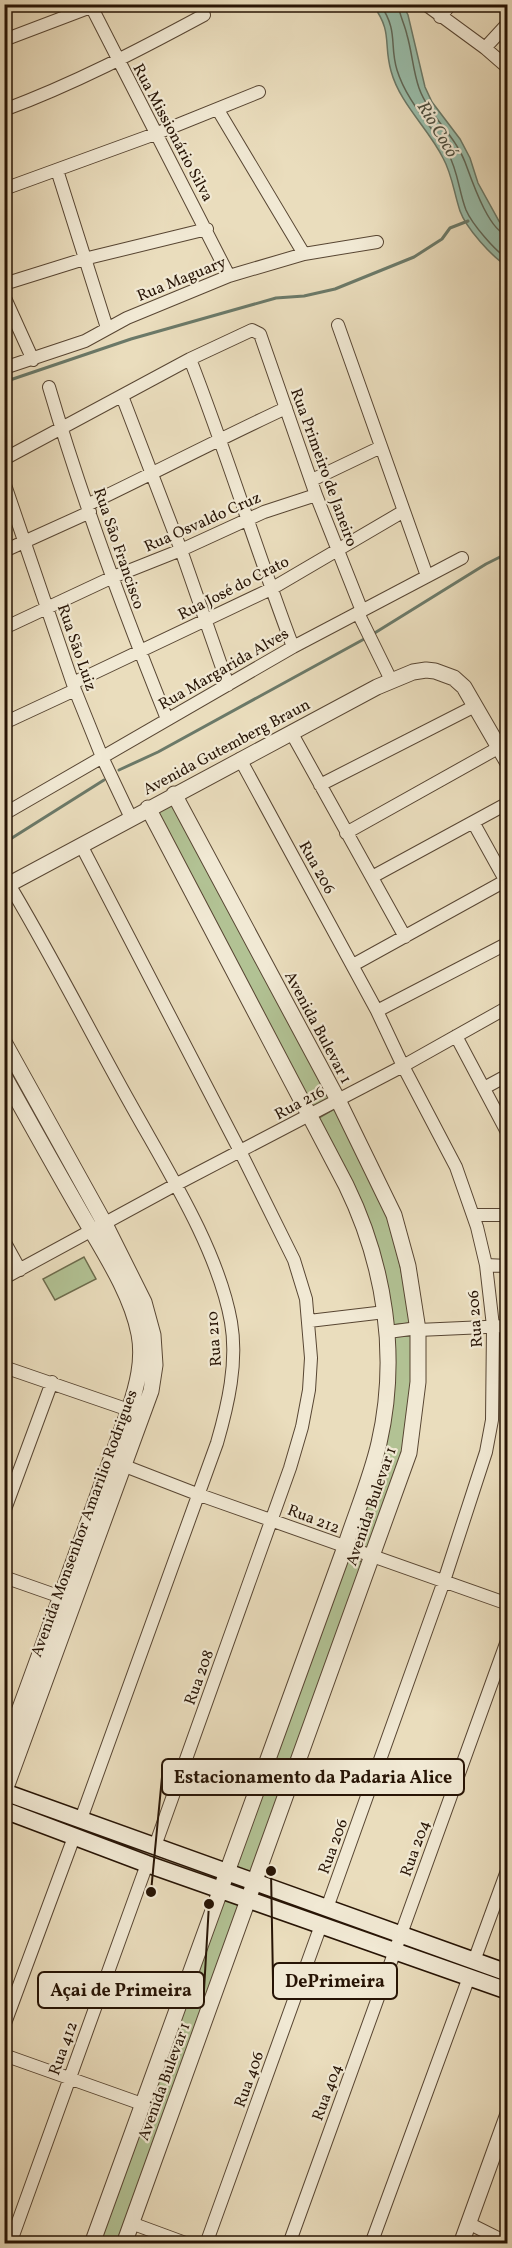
<svg xmlns="http://www.w3.org/2000/svg" width="512" height="2248" font-family="Vollkorn,serif">
	<style>
		.green { fill: #b2c294; stroke: #6c6b4c; stroke-width: 1.5 }
		.water { fill: #99bdaa; stroke: #6b7968; stroke-width: 1.5 }
		.lines { fill: none; stroke-linecap: round; stroke-linejoin: round }
		.shore { stroke: #606858; stroke-width: 1.5 }
		.stream { stroke: #6b7968; stroke-width: 3 }
		.minor-casing { stroke: #584633; stroke-width: 14 }
		.tertiary-casing { stroke: #584633; stroke-width: 17 }
		.secondary-casing { stroke: #271405; stroke-width: 19 }
		.minor { stroke: #f1e9d4; stroke-width: 12 }
		.tertiary { stroke: #f1e9d4; stroke-width: 15 }
		.secondary { stroke: #f1e9d4; stroke-width: 16 }
		.labels { text-anchor: middle; stroke-width: 4.5; stroke-linejoin: round; paint-order: stroke }
		.street-label { font-size: 16px; fill: #271405; stroke: #f1e9d4 }
		.water-label { font-size: 18px; font-style: italic; fill: #4f4f3f; stroke: #f1e9d4 }
		.leader { fill: none; stroke: #271405; stroke-width: 2 }
		.callout-dot { fill: #271405; stroke: #f1e9d4; stroke-width: 2 }
		.callout { fill: #f1e9d4; stroke: #271405; stroke-width: 2 }
		.callout-label { font-size: 18px; text-anchor: middle; font-weight: bold; fill: #271405 }
	</style>
	<rect width="100%" height="100%" fill="#eaddbd"/>
	<filter id="stains"><feTurbulence type="fractalNoise" baseFrequency=".00333" numOctaves="4"/><feColorMatrix values="0 0 0 0 .2 0 0 0 0 .09 0 0 0 0 .02 0 0 0 .5 -.17"/></filter>
	<radialGradient id="worn" r=".72"><stop offset=".6" stop-color="#630" stop-opacity="0"/><stop offset="1" stop-color="#630" stop-opacity=".3"/></radialGradient>
	<path class="green" d="M174 804 329 1098 311 1108 154 814Z
		M336 1108 391 1222 412 1323 392 1325 317 1119Z
		M84 1257 96 1279 55 1300 43 1279Z
		M392 1336H413L414 1355 404 1453 371 1550 351 1542 369 1489Z
		M346 1556 365 1563 251 1875 233 1868Z
		M223 1899 242 1906 121 2243 98 2244Z"/>
	<path class="water" d="M373 5H403L408 15 425 87 432 102 460 139 470 158 478 183 499 221 507 232V266C492 257 466 228 460 211 454 193 452 174 443 158 428 128 400 104 391 71 383 42 393 33 373 5Z"/>
	<g class="lines">
		<path class="shore" d="M380 4C399 32 389 44 397 70 407 102 431 125 448 153 458 171 459 192 466 210 472 224 495 251 508 259
			M398 4C399 14 405 25 407 35 412 52 413 71 419 88 429 116 455 135 465 162 471 178 489 233 508 235"/>
		<path class="stream" d="M4 382 131 339 276 298 304 296 335 289 414 257 442 239 450 228 468 221
			M373 634 486 564 508 553
			M119 770 158 752 366 638
			M4 843 104 780"/>
		<defs>
			<path id="minor" d="M90 4 229 276
				M425 4 485 48 508 68
				M440 17 451 4
				M4 40 91 7
				M485 48 508 23
				M4 110C74 84 139 50 204 15
				M218 110 304 254
				M57 170 107 328
				M4 189 155 134 259 92
				M4 284 84 259 207 229
				M4 296 33 360
				M338 325 427 576
				M190 359C227 454 257 552 293 647
				M4 368 85 341 127 318 229 276 304 254 377 242
				M49 387C82 499 123 610 167 719
				M122 396 181 550 228 685
				M4 459 190 359 252 330 260 334 316 495 362 611
				M312 480 381 447
				M4 482 75 690 102 757 131 818
				M87 505C154 473 219 439 286 408
				M4 551 90 512
				M358 613 391 680
				M4 628 113 577 181 550 264 512 316 495
				M73 683 271 589 404 511
				M4 723 75 690
				M291 732 405 937
				M240 759 377 1011 403 1066 456 1167 477 1227 486 1265 493 1326 492 1420 486 1452 444 1581 327 1908
				M320 785 475 706
				M4 814 293 647 462 558
				M473 822 508 885
				M346 833 498 748
				M81 845 240 1151 294 1260 306 1299 311 1358 309 1390 302 1427 290 1468 155 1846
				M4 876C49 950 88 1028 130 1103 166 1168 218 1249 231 1322 238 1362 228 1405 217 1443L81 1819
				M372 877 508 803
				M353 965 505 881
				M377 1011 508 943
				M456 1036 508 1134
				M484 1088 508 1075
				M473 1215H508
				M4 1241 20 1270
				M486 1265 508 1266
				M4 1278 175 1185 403 1066 508 1007
				M309 1321 385 1312
				M418 1330 508 1326
				M388 1332 418 1328
				M4 1367 129 1410
				M117 1463 197 1494 508 1604
				M4 1512 52 1382
				M4 1577 61 1597
				M474 1961 508 1868
				M4 2026 74 1837
				M4 2055 142 2104
				M131 2223 188 2244
				M468 2223 508 2243
				M10 2244 147 1864
				M206 2244 321 1925
				M289 2244 508 1638
				M371 2244 469 1977"/>
			<path id="tertiary" d="M4 887 377 687 413 672 426 670 435 671 454 678 464 687 508 763
				M4 1042 105 1224 144 1302 153 1335 155 1365 151 1391 4 1793
				M4 1076C29 1121 54 1166 80 1211 101 1248 131 1292 139 1334 144 1360 137 1386 129 1410L4 1752
				M92 2244 345 1547C356 1513 371 1478 379 1443 399 1356 385 1265 346 1185L148 808
				M124 2244 409 1453 418 1382V1330L408 1266 394 1215 338 1100 174 794
				M461 2244 508 2114"/>
			<path id="secondary" d="M4 1792 508 1973
				M4 1810 147 1864 508 1991"/>
		</defs>
		<use href="#minor" class="minor-casing"/>
		<use href="#tertiary" class="tertiary-casing"/>
		<use href="#secondary" class="secondary-casing"/>
		<use href="#minor" class="minor"/>
		<use href="#tertiary" class="tertiary"/>
		<use href="#secondary" class="secondary"/>
	</g>
	<g class="labels">
		<g class="street-label">
			<text transform="translate(174 132) rotate(62)" y="6">Rua Missionário Silva</text>
			<text transform="translate(181 278) rotate(-22)" y="6">Rua Maguary</text>
			<text transform="translate(325 467) rotate(70)" y="6">Rua Primeiro de Janeiro</text>
			<text transform="translate(202 521) rotate(-24)" y="6">Rua Osvaldo Cruz</text>
			<text transform="translate(120 548) rotate(71)" y="6">Rua São Francisco</text>
			<text transform="translate(233 587) rotate(-27)" y="6">Rua José do Crato</text>
			<text transform="translate(78 647) rotate(71)" y="6">Rua São Luiz</text>
			<text transform="translate(223 668) rotate(-30)" y="6">Rua Margarida Alves</text>
			<text transform="translate(226 746) rotate(-28)" y="6">Avenida Gutemberg Braun</text>
			<text transform="translate(318 867) rotate(61)" y="6">Rua 206</text>
			<text transform="translate(319 1027) rotate(62)" y="6">Avenida Bulevar 1</text>
			<text transform="translate(299 1102) rotate(-28)" y="6">Rua 216</text>
			<text transform="translate(474 1319) rotate(-94)" y="6">Rua 206</text>
			<text transform="translate(213 1339) rotate(-94)" y="6">Rua 210</text>
			<text transform="translate(370 1506) rotate(-71)" y="6">Avenida Bulevar 1</text>
			<text transform="translate(314 1518) rotate(21)" y="6">Rua 212</text>
			<text transform="translate(83 1523) rotate(-70)" y="6">Avenida Monsenhor Amarilio Rodrigues</text>
			<text transform="translate(198 1677) rotate(-70)" y="6">Rua 208</text>
			<text transform="translate(332 1846) rotate(-70)" y="6">Rua 206</text>
			<text transform="translate(414 1848) rotate(-70)" y="6">Rua 204</text>
			<text transform="translate(62 2048) rotate(-70)" y="6">Rua 412</text>
			<text transform="translate(248 2079) rotate(-70)" y="6">Rua 406</text>
			<text transform="translate(163 2081) rotate(-70)" y="6">Avenida Bulevar 1</text>
			<text transform="translate(326 2092) rotate(-70)" y="6">Rua 404</text>
		</g>
		<g class="water-label">
			<text transform="translate(438 129) rotate(59)" y="6">Rio Cocó</text>
		</g>
	</g>
	<path class="leader" d="M151 1892L162 1777M271 1871L273 1981M209 1904L204 1990"/>
	<g class="callout-dot">
		<circle cx="151" cy="1892" r="6"/>
		<circle cx="271" cy="1871" r="6"/>
		<circle cx="209" cy="1904" r="6"/>
	</g>
	<g class="callout">
		<rect x="162" y="1759" width="302" height="36" rx="6"/>
		<rect x="273" y="1963" width="124" height="36" rx="6"/>
		<rect x="38" y="1972" width="166" height="36" rx="6"/>
	</g>
	<g class="callout-label">
		<text x="313" y="1783">Estacionamento da Padaria Alice</text>
		<text x="335" y="1987">DePrimeira</text>
		<text x="121" y="1996">Açai de Primeira</text>
	</g>
	<rect width="512" height="2248" fill="none" stroke="#eaddbd" stroke-width="24"/>
	<rect x="6" y="6" width="500" height="2236" fill="none" stroke="#271405" stroke-width="3"/>
	<rect x="12" y="12" width="488" height="2224" fill="none" stroke="#271405" stroke-width="1.5"/>
	<rect width="100%" height="100%" filter="url(#stains)"/>
	<rect width="100%" height="100%" fill="url(#worn)"/>
</svg>
